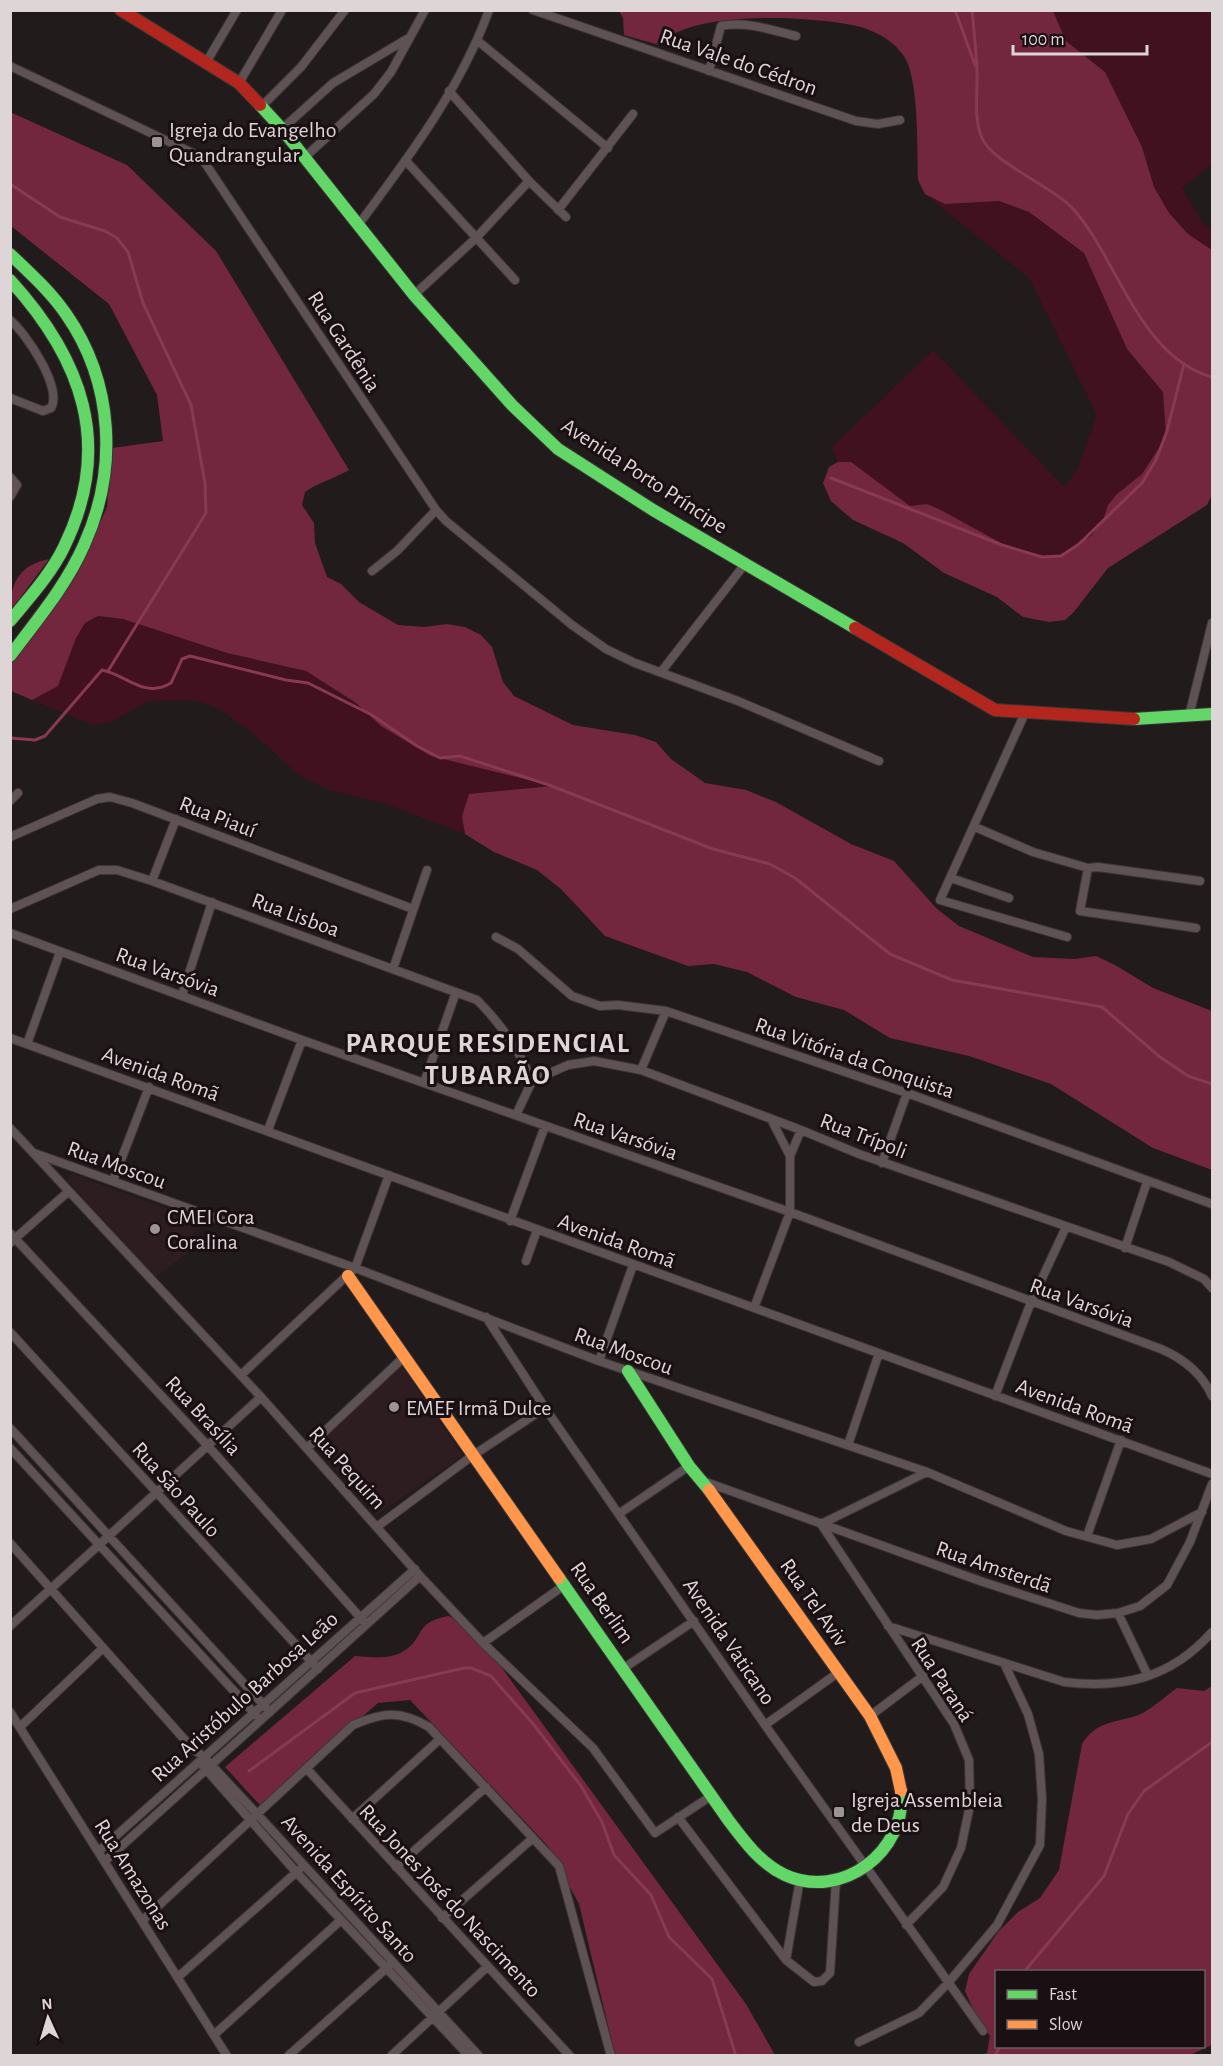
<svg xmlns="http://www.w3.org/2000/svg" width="1223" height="2066" font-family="'Alegreya Sans',sans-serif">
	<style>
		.built { fill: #2d1d20 }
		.green { fill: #411120 }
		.forest { fill: #72273f; fill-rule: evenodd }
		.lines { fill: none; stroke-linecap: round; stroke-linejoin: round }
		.stream { stroke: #893950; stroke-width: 3 }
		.street-casing { stroke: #3b3637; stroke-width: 10 }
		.fast-casing { stroke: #3b3637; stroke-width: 14 }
		.slow-casing { stroke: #3b3637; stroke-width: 14 }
		.jam-casing { stroke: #3b3637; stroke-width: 14 }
		.street { stroke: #5f5255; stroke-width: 8 }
		.fast { stroke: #63d668; stroke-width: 12 }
		.slow { stroke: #ff974d; stroke-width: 12 }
		.jam { stroke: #b3261e; stroke-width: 12 }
		.poi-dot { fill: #9c9495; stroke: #1a0f12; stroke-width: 2 }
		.labels { text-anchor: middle; stroke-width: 6; stroke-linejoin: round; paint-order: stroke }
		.street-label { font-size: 22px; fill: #ded5d6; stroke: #1a0f12 }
		.poi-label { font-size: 22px; fill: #ded5d6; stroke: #1a0f12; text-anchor: start }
		.district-label { font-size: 28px; font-weight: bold; letter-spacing: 1.5px; fill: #ded5d6; stroke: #1a0f12 }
	</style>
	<rect width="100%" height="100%" fill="#211b1c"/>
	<path class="built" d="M72 1174 206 1223 190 1236 198 1245 156 1277 67 1180Z
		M402 1366 463 1456 376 1515 315 1447Z"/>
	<path class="green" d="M1053 10 1212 11V164L1182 188 1202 222 1212 231V250L1188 234 1169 213 1154 187 1142 147 1105 72 1066 41Z
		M925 194 945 204 999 201 1029 212 1084 253 1127 349 1163 392 1166 437 1142 474 1117 494 1108 505 1103 520 1091 536 1058 556 1041 558 1014 550 939 509 927 504 910 506 851 463 838 462 832 447 933 350 1064 487 1078 469 1097 415 1029 278Z
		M98 616 123 619 227 653 306 671 356 703 382 726 431 756 556 787 462 816 465 834 386 804 329 790 299 775 250 731 218 708 193 700 148 701 109 723 91 724 32 700 58 686 76 638 85 623Z"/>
	<path class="forest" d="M619 11H1053L1066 41 1105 72 1142 147 1154 187 1169 213 1188 234 1212 250V494L1207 505 1108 568 1073 613 1065 620 1049 622 1023 617 997 597 944 573 903 543 853 520 831 501 823 483 829 467 838 462H851L910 506 927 504 939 509 1014 550 1041 558 1058 556 1091 536 1103 520 1108 505 1117 494 1142 474 1166 437 1163 392 1127 349 1084 253 1029 212 999 201 945 204 925 194 918 180C917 151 919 81 905 58 895 41 876 31 857 26 813 16 690 9 659 45L624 35 623 18Z
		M10 112 127 165 216 251 349 470C334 479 319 482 305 492L302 505 314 523 315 543 327 577 341 584 359 602 398 625 424 627 447 624 465 627 481 635 492 647 503 682 514 696 573 725 635 735 656 742 671 759 705 783 746 790 776 802 851 844 894 861 937 909 959 926 1033 957 1075 959 1096 956 1115 965 1153 988 1212 1011V1170L1153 1148 1051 1084 969 1056 890 1038 844 1010 796 997 747 972 714 964 688 966 605 936 561 889 537 870 494 852 465 834 462 816 469 794 553 786 431 756 381 726 356 703 306 671 227 653 123 619 98 616 85 623 76 638 58 686 32 700 11 691V664L78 572 107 507 112 448 163 441 157 395 109 304 11 226Z
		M49 559 11 610C10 582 20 565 49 559Z
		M448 1616 470 1624 746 2004 775 2055H615L579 1904 547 1845 410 1700 378 1703 260 1805 225 1767 355 1656C370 1657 388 1660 402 1652 426 1639 412 1623 448 1616Z
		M1212 1686V2045L1190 2055H981L987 2053 990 2036 976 2016 965 1991 969 1974 998 1932 1018 1912 1040 1898 1059 1870 1082 1744C1098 1718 1119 1724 1143 1713 1155 1706 1166 1696 1177 1688L1204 1691ZM996 1972H1204V2046H996Z"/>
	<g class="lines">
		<path class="stream" d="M955 10 975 65
			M972 10C974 30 976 50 977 70 978 91 973 118 982 138 992 163 1055 187 1075 211 1118 261 1141 358 1212 377
			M10 184 60 217 105 231 117 238 128 252 143 303 191 405 205 483 206 513 108 671
			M831 478 1002 545 1042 557 1061 556 1079 544 1142 483 1156 460 1167 431 1184 364
			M10 738 35 740 45 736 102 670C127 675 144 699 171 683L182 659 190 656 286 680 308 683 372 715 417 746 440 758 460 756 549 785 713 849 770 864 795 878 890 954 952 980 1102 1007 1160 1057 1188 1076 1212 1084
			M249 1771 355 1693 464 1668H471L491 1676 534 1725 581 1786 602 1822 614 1855 651 1895 669 1937 712 1979 736 2056
			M1024 1972 1104 1876 1128 1814 1144 1791 1212 1742
			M995 2056 1000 2046"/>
		<defs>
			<path id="street" d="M533 10 856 121 878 124 900 120
				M478 41 608 148
				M207 61 237 10
				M10 66 201 157 436 510 446 521 572 625 606 649 635 663 738 701 879 761
				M709 71 721 26C746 21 772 30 796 36
				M239 83 282 10
				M449 91 529 181 566 217
				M262 106 301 67 345 10
				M282 129 333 83 407 39
				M305 157 374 94 391 72 425 10
				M406 161 515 280
				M558 210 633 114
				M359 224C408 158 461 88 489 10
				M414 295 476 238 529 181
				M10 320C26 333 63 388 51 408L43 411 10 398
				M10 477 17 485 10 497
				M372 571 397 551 436 510
				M661 672 745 564
				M1025 713 940 900 1067 937
				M1189 716 1212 623
				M10 801 18 793
				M975 827 1033 852 1088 868 1098 867 1200 881
				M10 837 97 799 110 797 132 803 413 909
				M1088 868 1080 911 1196 928
				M951 878 1009 898
				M152 881 176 819
				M10 909 99 870H117L152 881 477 1000C501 1024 519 1049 532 1081
				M10 933 302 1040 790 1212 1161 1349C1184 1359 1202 1373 1212 1396
				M496 937 518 949 572 996 589 1002 600 1006 618 1005 666 1011 907 1093 1212 1204
				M393 969 427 870
				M182 995 212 902
				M10 1038 1212 1474
				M27 1044 60 952
				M641 1070 666 1011
				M424 1083 456 992
				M516 1115 532 1081 568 1065 594 1061 641 1070 801 1130 859 1154 1169 1262 1204 1279 1212 1288
				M771 1119 790 1156
				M10 1128 261 1397 420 1576 483 1643 593 1748 655 1833 711 1796
				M268 1130 302 1040
				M34 1153 355 1268 599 1361 927 1472 1066 1531 1117 1545 1151 1539 1202 1512
				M882 1163 907 1093
				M113 1181 149 1087
				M510 1221 545 1126
				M10 1233 208 1446 366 1624
				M10 1243 69 1191
				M1125 1248 1147 1182
				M526 1261 537 1230
				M754 1308 790 1212V1156L801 1130
				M486 1317 545 1408 765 1725 983 2031
				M10 1332 318 1669
				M599 1361 633 1265
				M241 1375 355 1268 389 1175
				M995 1396 1031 1302 1066 1227
				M10 1428 270 1712
				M848 1445 879 1353
				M10 1448 256 1715
				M307 1448 403 1358
				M703 1481 983 1582 1079 1613 1097 1615 1118 1613 1140 1606 1167 1585 1190 1542 1212 1484
				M620 1513 689 1466
				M378 1526 472 1456 545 1408
				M1087 1536 1121 1440
				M10 1543 192 1748 204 1757 257 1814 479 2056
				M1118 1613 1148 1676
				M10 1626 261 1397
				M888 1626 1064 1682C1124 1689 1171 1678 1212 1632
				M483 1643 566 1584
				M624 1668 694 1621
				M10 1712 227 2056
				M870 1716 923 1676
				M765 1725 839 1672
				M20 1727 103 1648
				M203 1766 296 1872 469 2056
				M307 1769 570 2056
				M678 1817 786 1960
				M352 1819 440 1739
				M99 1851 415 1569
				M105 1861 420 1576
				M396 1867 486 1787
				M800 1879 786 1960 814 1982 822 1981 830 1973 836 1880
				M442 1918 533 1838
				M143 1920 353 1725C383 1712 400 1710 429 1727L559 1866 611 2056
				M906 1925 943 1887 961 1848 970 1805 969 1760 954 1724 821 1524 927 1472
				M178 1977 299 1870
				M215 2034 341 1920
				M859 2042 919 2013 948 1983 997 1925 1040 1845 1042 1799 1039 1754 1028 1714 1004 1663
				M288 2056 391 1964
				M391 2056 487 1967"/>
			<path id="fast" d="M260 105 282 129 414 295 512 405 558 449 653 510 855 628
				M10 254C30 273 50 291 66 314 114 383 118 470 84 545 66 586 36 621 10 656
				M10 280C82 359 114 445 64 547 51 574 29 598 10 621
				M1134 719 1212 714
				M628 1371 689 1466 709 1490
				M559 1578 729 1821C744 1841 761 1864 785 1875 842 1901 907 1851 901 1791"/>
			<path id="slow" d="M348 1276 559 1578
				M709 1490 870 1716 896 1768 901 1791"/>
			<path id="jam" d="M121 10 239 83 260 105
				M855 628 995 710 1134 719"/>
		</defs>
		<use href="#street" class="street-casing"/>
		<use href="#fast" class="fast-casing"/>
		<use href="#slow" class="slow-casing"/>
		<use href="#jam" class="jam-casing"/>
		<use href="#street" class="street"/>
		<use href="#fast" class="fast"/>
		<use href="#slow" class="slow"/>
		<use href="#jam" class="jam"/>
	</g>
	<g class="poi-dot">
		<rect x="151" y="136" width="12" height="12" rx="3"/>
		<circle cx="155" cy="1229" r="6"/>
		<circle cx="394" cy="1407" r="6"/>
		<rect x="833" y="1806" width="12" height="12" rx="3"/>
	</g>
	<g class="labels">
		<g class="street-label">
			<text transform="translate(739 61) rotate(19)" y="8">Rua Vale do Cédron</text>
			<text transform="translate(345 341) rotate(57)" y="8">Rua Gardênia</text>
			<text transform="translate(645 475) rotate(33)" y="8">Avenida Porto Príncipe</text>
			<text transform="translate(218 816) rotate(21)" y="8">Rua Piauí</text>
			<text transform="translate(296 914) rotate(20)" y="8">Rua Lisboa</text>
			<text transform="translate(168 971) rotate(20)" y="8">Rua Varsóvia</text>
			<text transform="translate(855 1057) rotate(19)" y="8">Rua Vitória da Conquista</text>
			<text transform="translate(161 1073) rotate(20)" y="8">Avenida Romã</text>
			<text transform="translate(626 1135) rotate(19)" y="8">Rua Varsóvia</text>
			<text transform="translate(864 1135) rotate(21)" y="8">Rua Trípoli</text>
			<text transform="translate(117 1164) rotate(20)" y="8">Rua Moscou</text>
			<text transform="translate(617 1240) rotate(20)" y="8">Avenida Romã</text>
			<text transform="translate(1082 1302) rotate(20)" y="8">Rua Varsóvia</text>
			<text transform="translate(624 1350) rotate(20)" y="8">Rua Moscou</text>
			<text transform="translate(1075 1405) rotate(20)" y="8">Avenida Romã</text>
			<text transform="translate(204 1415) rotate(47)" y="8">Rua Brasília</text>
			<text transform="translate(348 1467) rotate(48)" y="8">Rua Pequim</text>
			<text transform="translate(177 1489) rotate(48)" y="8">Rua São Paulo</text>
			<text transform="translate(994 1566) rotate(19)" y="8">Rua Amsterdã</text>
			<text transform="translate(603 1602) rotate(55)" y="8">Rua Berlim</text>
			<text transform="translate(815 1602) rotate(55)" y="8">Rua Tel Aviv</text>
			<text transform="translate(730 1641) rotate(56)" y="8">Avenida Vaticano</text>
			<text transform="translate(943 1679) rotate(57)" y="8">Rua Paraná</text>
			<text transform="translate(244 1696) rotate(-42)" y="8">Rua Aristóbulo Barbosa Leão</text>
			<text transform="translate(134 1874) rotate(58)" y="8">Rua Amazonas</text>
			<text transform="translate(350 1888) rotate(48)" y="8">Avenida Espírito Santo</text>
			<text transform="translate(451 1900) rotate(47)" y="8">Rua Jones José do Nascimento</text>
		</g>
		<g class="poi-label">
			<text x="169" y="137">Igreja do Evangelho<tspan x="169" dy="25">Quandrangular</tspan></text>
			<text x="167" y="1224">CMEI Cora<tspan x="167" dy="25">Coralina</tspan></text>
			<text x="406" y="1415">EMEF Irmã Dulce</text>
			<text x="851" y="1807">Igreja Assembleia<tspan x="851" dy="25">de Deus</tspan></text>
		</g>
		<g class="district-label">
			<text x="488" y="1052">PARQUE RESIDENCIAL<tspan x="488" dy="32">TUBARÃO</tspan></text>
		</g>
	</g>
	<rect width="1223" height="2066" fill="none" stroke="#ded5d6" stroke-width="24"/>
	<rect x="995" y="1970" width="210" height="78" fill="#1a0f12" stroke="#685e60" stroke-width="1.5"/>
	<rect x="1007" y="1990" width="30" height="9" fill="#63d668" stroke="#685e60" stroke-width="1.5"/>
	<text x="1049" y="2000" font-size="18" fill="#ded5d6">Fast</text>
	<rect x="1007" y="2020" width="30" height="9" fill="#ff974d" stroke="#685e60" stroke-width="1.5"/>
	<text x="1049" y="2030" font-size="18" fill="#ded5d6">Slow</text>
	<g transform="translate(48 2018) rotate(356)" stroke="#1a0f12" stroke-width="4.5" paint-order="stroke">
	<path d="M0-4.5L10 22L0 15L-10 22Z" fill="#ded5d6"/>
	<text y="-9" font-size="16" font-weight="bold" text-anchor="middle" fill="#ded5d6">N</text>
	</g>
	<path d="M1013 45v9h134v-9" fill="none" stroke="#ded5d6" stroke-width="3"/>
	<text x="1022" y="45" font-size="18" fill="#ded5d6" stroke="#1a0f12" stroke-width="4.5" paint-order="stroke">100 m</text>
</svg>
